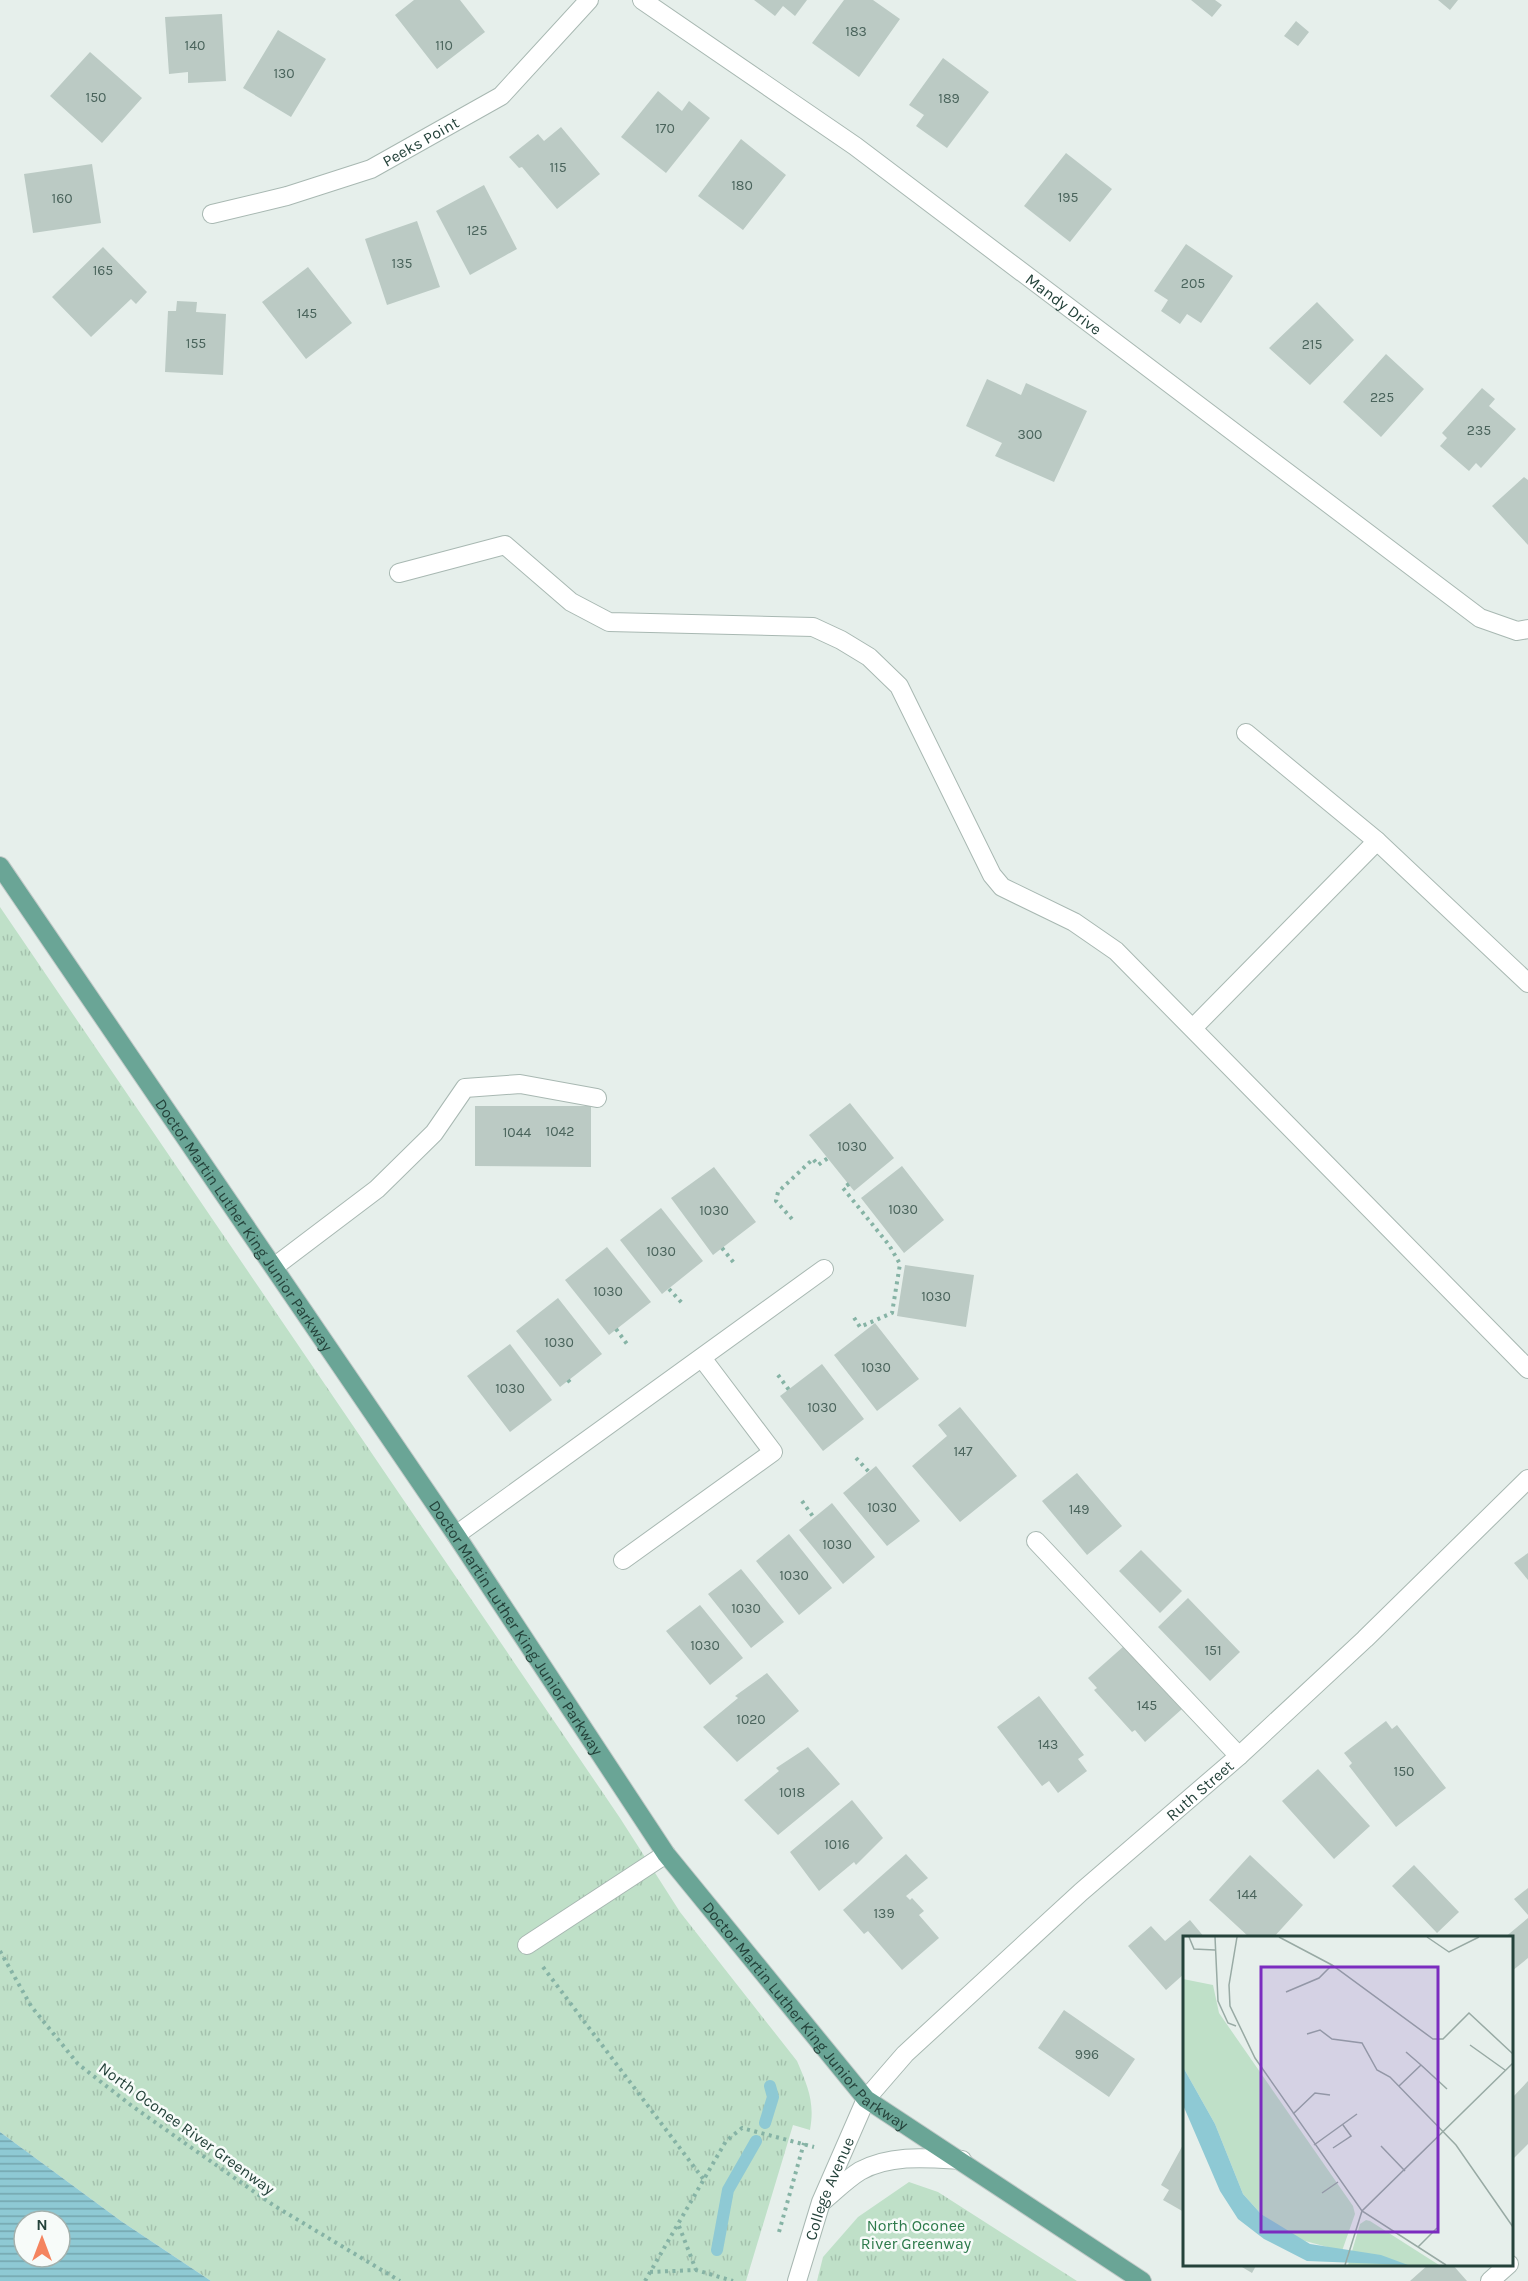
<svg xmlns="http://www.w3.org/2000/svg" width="1528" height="2281" font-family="Karla,sans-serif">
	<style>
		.park { fill: url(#park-tufts) }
		.water { fill: url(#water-rules); fill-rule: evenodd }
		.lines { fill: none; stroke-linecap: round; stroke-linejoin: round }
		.stream { stroke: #8ec9d4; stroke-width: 12 }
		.building { fill: #bbcac4 }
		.minor-casing { stroke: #a8b8b2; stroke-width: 20 }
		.major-casing { stroke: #c2cac8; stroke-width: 20 }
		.path { stroke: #86b3a5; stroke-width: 4; stroke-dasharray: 3 4.5; stroke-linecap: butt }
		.minor { stroke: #fff; stroke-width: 18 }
		.major { stroke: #6aa596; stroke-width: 18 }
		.labels { text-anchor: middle; stroke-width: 5; stroke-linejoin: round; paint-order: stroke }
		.number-label { font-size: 14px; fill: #4a645c }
		.street-label { font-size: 16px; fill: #24423a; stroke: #f7fbf9 }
		.park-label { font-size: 16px; fill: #2d7a4b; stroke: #f7fbf9 }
		.inset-road { fill: none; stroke: #98aaa4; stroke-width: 1.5 }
		.view { fill: #7b2cbf; fill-opacity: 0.15; stroke: #7b2cbf; stroke-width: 3 }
		.inset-edge { fill: none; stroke: #24423a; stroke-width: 3 }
	</style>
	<defs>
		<pattern id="park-tufts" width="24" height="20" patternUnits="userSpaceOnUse" patternTransform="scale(1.5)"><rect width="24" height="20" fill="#bfe0c8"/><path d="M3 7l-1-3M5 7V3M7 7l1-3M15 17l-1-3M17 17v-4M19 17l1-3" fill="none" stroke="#a4c1ad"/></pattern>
		<pattern id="water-rules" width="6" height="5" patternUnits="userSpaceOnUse" patternTransform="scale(1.5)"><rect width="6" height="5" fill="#8ec9d4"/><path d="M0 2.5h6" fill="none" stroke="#74a5ad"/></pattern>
	</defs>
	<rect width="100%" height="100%" fill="#e6efeb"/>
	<path class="park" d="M0 907 620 1818 680 1912 797 2061C808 2087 815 2102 810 2130L793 2125 746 2281H211L121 2221 0 2132Z
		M909 2182 938 2192 1077 2281H817L823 2257 858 2217Z"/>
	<path class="water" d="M0 2132 121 2221 211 2281H0ZM24 2221H60V2257H24Z"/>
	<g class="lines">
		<path class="stream" d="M765 2123 773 2097 770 2086
			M717 2250 728 2190 756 2141"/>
	</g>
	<path class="building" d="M414 0H460L485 32 437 69 395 15Z
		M754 0H807L795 16 783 6 775 16Z
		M844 0H873L900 19 859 77 812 43Z
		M1191 0H1215L1222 5 1212 17Z
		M1438 0H1458L1450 10Z
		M222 14 226 81 188 83V72L169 74 165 17Z
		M1296 21 1309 32 1298 46 1284 36Z
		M278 30 326 59 291 117 243 88Z
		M90 52 142 98 102 143 50 96Z
		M943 58 989 92 947 148 916 126 924 115 909 105Z
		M658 91 682 111 689 101 710 118 666 173 621 137Z
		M561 127 600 174 557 209 522 167 519 168 509 157 538 134 544 141Z
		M741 139 786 175 743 230 698 196Z
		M1066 153 1112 189 1070 242 1024 206Z
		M92 164 101 223 33 233 24 174Z
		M484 185 517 249 470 275 436 211Z
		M417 221 440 287 387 305 365 239Z
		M1186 244 1233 276 1201 323 1187 314 1180 324 1161 311 1168 300 1154 291Z
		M103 247 147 292 136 304 131 299 91 337 52 297Z
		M308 267 352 323 306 359 262 302Z
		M177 301 197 302 196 312 226 314 223 375 165 372 168 311H176Z
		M1317 302 1354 340 1310 385 1269 348Z
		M1386 354 1424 389 1381 437 1343 402Z
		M987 379 1021 395 1026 383 1087 411 1054 482 995 456 1002 443 966 426Z
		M1482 388 1495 399 1489 406 1516 429 1481 468 1476 463 1469 471 1440 446 1447 438 1442 433Z
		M1524 477 1528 480V545L1492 506Z
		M850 1103 894 1158 854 1191 809 1135Z
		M475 1106H591V1167L475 1166Z
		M902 1166 944 1220 904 1253 861 1198Z
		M714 1167 756 1222 713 1255 671 1198Z
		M661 1208 703 1261 662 1294 620 1240Z
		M607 1247 651 1302 609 1335 565 1280Z
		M905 1265 974 1275 966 1327 897 1316Z
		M558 1298 602 1354 560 1387 516 1331Z
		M875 1323 919 1379 877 1411 834 1355Z
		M510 1344 552 1400 510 1432 467 1376Z
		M822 1364 864 1419 823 1451 780 1396Z
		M960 1407 1017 1476 960 1522 912 1466 947 1436 938 1425Z
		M876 1466 920 1521 887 1546 843 1493Z
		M1077 1473 1122 1526 1087 1555 1042 1501Z
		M832 1503 875 1557 843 1584 799 1530Z
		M789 1534 832 1588 799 1615 756 1561Z
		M1141 1550 1182 1591 1160 1613 1119 1571Z
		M1528 1553V1580L1514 1563Z
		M741 1569 784 1622 751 1648 708 1594Z
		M1188 1598 1240 1652 1210 1681 1158 1627Z
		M700 1605 743 1658 710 1685 666 1631Z
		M1124 1646 1182 1709 1145 1742 1135 1730 1132 1732 1094 1690 1097 1688 1088 1678Z
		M767 1673 799 1711 737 1762 703 1727 738 1698 735 1696Z
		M1039 1696 1084 1755 1078 1759 1087 1771 1058 1793 1049 1781 1042 1786 997 1727Z
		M1386 1721 1392 1729 1397 1725 1446 1788 1396 1827 1349 1766 1352 1763 1344 1753Z
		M808 1747 840 1784 778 1835 744 1800 779 1771 776 1768Z
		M1318 1769 1370 1826 1334 1859 1282 1801Z
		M852 1800 883 1838 856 1865 854 1862 819 1891 790 1852Z
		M906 1854 928 1878 906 1896 910 1900 912 1898 924 1911 919 1915 939 1938 902 1970 868 1931 864 1934 843 1910Z
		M1250 1855 1303 1905 1273 1938H1250L1209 1900Z
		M1414 1865 1459 1912 1437 1933 1392 1886Z
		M1528 1888V1915L1514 1899Z
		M1528 1918V1958L1512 1971V1938H1504Z
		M1190 1920 1205 1938H1184V1974L1166 1990 1128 1946 1151 1926 1165 1941Z
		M1064 2010 1135 2059 1109 2097 1038 2048Z
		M1528 2081V2144L1512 2160V2098Z
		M1184 2143V2212L1163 2200 1169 2190 1161 2185Z
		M1237 2264H1257L1252 2273Z
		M1429 2264H1452L1467 2281H1410Z"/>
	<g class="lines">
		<defs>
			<g id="minor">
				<path id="s1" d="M642 0 855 146 1480 618 1517 631 1528 629"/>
				<path id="s2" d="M212 214 287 196 371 169 501 96 589 0"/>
				<path d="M399 573 505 545 571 602 609 622 813 627 841 640 869 657 899 686 992 875 1002 887 1074 922 1116 951 1528 1369"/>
				<path d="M1246 733 1377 841"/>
				<path d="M1193 1028 1377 841 1528 983"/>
				<path d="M274 1267 377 1189 434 1133 465 1088 520 1084 597 1098"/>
				<path d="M456 1535 824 1269"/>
				<path d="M1036 1541 1239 1756"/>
				<path d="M623 1560 773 1452 702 1358"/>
				<path d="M527 1945 666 1854"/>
				<path d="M823 2201C835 2191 847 2179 860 2171 891 2154 928 2158 962 2160"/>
				<path id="s3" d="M797 2281 821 2202 866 2099 905 2054 1081 1892 1239 1756 1365 1639 1528 1479"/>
				<path d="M1490 2281 1509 2264"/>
			</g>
			<g id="major">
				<path id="s4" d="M0 866 456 1535 666 1854 866 2099 1142 2281"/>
			</g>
		</defs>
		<use href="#minor" class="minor-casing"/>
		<use href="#major" class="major-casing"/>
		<path class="path" d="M849 1184 843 1188 889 1245 900 1264 892 1313 860 1327 853 1316
			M792 1219 776 1201 778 1192 813 1159 818 1165 828 1158
			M722 1248 734 1263
			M669 1289 682 1303
			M616 1329 627 1344
			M778 1375 789 1390
			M568 1380 572 1385
			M856 1458 869 1472
			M802 1501 814 1518
			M0 1951 31 2006 78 2064 132 2106 273 2205 400 2281
			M543 1967 704 2180
			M679 2226 696 2270
			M779 2232 804 2143
			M650 2272 696 2270 733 2281
			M645 2281 726 2141 742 2128 814 2147"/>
		<use href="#minor" class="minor"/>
		<use href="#major" class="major"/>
	</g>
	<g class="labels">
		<g class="number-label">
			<text x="856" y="36">183</text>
			<text x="195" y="50">140</text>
			<text x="444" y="50">110</text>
			<text x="284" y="78">130</text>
			<text x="96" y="102">150</text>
			<text x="949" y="103">189</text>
			<text x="665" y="133">170</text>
			<text x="558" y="172">115</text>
			<text x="742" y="190">180</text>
			<text x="1068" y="202">195</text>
			<text x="62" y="203">160</text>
			<text x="477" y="235">125</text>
			<text x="402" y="268">135</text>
			<text x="103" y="275">165</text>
			<text x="1193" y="288">205</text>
			<text x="307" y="318">145</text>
			<text x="196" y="348">155</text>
			<text x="1312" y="349">215</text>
			<text x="1382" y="402">225</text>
			<text x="1479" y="435">235</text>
			<text x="1030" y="439">300</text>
			<text x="560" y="1136">1042</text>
			<text x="517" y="1137">1044</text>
			<text x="852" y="1151">1030</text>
			<text x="903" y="1214">1030</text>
			<text x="714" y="1215">1030</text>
			<text x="661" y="1256">1030</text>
			<text x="608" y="1296">1030</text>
			<text x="936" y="1301">1030</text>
			<text x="559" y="1347">1030</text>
			<text x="876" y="1372">1030</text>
			<text x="510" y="1393">1030</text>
			<text x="822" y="1412">1030</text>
			<text x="963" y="1456">147</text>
			<text x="882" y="1512">1030</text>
			<text x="1079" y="1514">149</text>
			<text x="837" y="1549">1030</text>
			<text x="794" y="1580">1030</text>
			<text x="746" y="1613">1030</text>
			<text x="705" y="1650">1030</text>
			<text x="1213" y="1655">151</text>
			<text x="1147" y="1710">145</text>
			<text x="751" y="1724">1020</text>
			<text x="1048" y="1749">143</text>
			<text x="1404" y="1776">150</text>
			<text x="792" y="1797">1018</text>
			<text x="837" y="1849">1016</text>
			<text x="1247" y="1899">144</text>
			<text x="884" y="1918">139</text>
			<text x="1087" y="2059">996</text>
		</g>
		<g class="street-label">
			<text dy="6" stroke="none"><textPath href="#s2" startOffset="222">Peeks Point</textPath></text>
			<text dy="6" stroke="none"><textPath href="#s1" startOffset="520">Mandy Drive</textPath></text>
			<text dy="6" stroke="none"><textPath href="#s4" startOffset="434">Doctor Martin Luther King Junior Parkway</textPath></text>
			<text dy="6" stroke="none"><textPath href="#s4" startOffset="920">Doctor Martin Luther King Junior Parkway</textPath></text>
			<text dy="6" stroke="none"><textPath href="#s3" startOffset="650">Ruth Street</textPath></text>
			<text dy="6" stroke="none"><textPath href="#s4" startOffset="1406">Doctor Martin Luther King Junior Parkway</textPath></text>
			<text transform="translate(187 2128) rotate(36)" y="6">North Oconee River Greenway</text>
			<text dy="6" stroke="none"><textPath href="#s3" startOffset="98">College Avenue</textPath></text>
		</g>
		<g class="park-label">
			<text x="916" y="2231">North Oconee<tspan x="916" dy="18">River Greenway</tspan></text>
		</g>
	</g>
	<g transform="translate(1183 1936)">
		<rect width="330" height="330" fill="#e6efeb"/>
		<path d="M0 43 30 49 36 77 170 270 172 278 159 315 115 303 78 278 60 258 32 188 0 131ZM183 284 187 285 256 329H165L177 288Z" fill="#bfe0c8"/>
		<path d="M0 131 32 188 60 258 78 278 127 308 198 319 225 329 124 325 81 303 55 283 37 255 0 169Z" fill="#8ec9d4"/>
		<path class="inset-road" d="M6 1 11 13 32 14M32 1 35 65 45 87 53 90M54 1 46 49 47 70 72 122 179 275 263 329M96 1 149 29 250 103H260L286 77 330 118M244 1 266 16 296 1M103 56 136 42 149 29M124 98 137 94 149 103 179 107 194 134 207 141 273 209 330 291M287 109 322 134M223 116 238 129M216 150 238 129 264 153M110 178 132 157 147 159M131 209 174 178M198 210 222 235M150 212 168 200 160 189M139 257 155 246M235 311 254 292M162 329 179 275 330 127"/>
		<path class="view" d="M78 31H255V296H78Z"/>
		<rect width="330" height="330" class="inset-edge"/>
	</g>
	<g transform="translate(42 2239)"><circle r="28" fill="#f7fbf9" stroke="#a3b1ad" stroke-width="1.5"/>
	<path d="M0-4.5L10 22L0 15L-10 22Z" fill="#f4845f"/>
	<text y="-9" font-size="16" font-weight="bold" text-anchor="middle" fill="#24423a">N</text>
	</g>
</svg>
